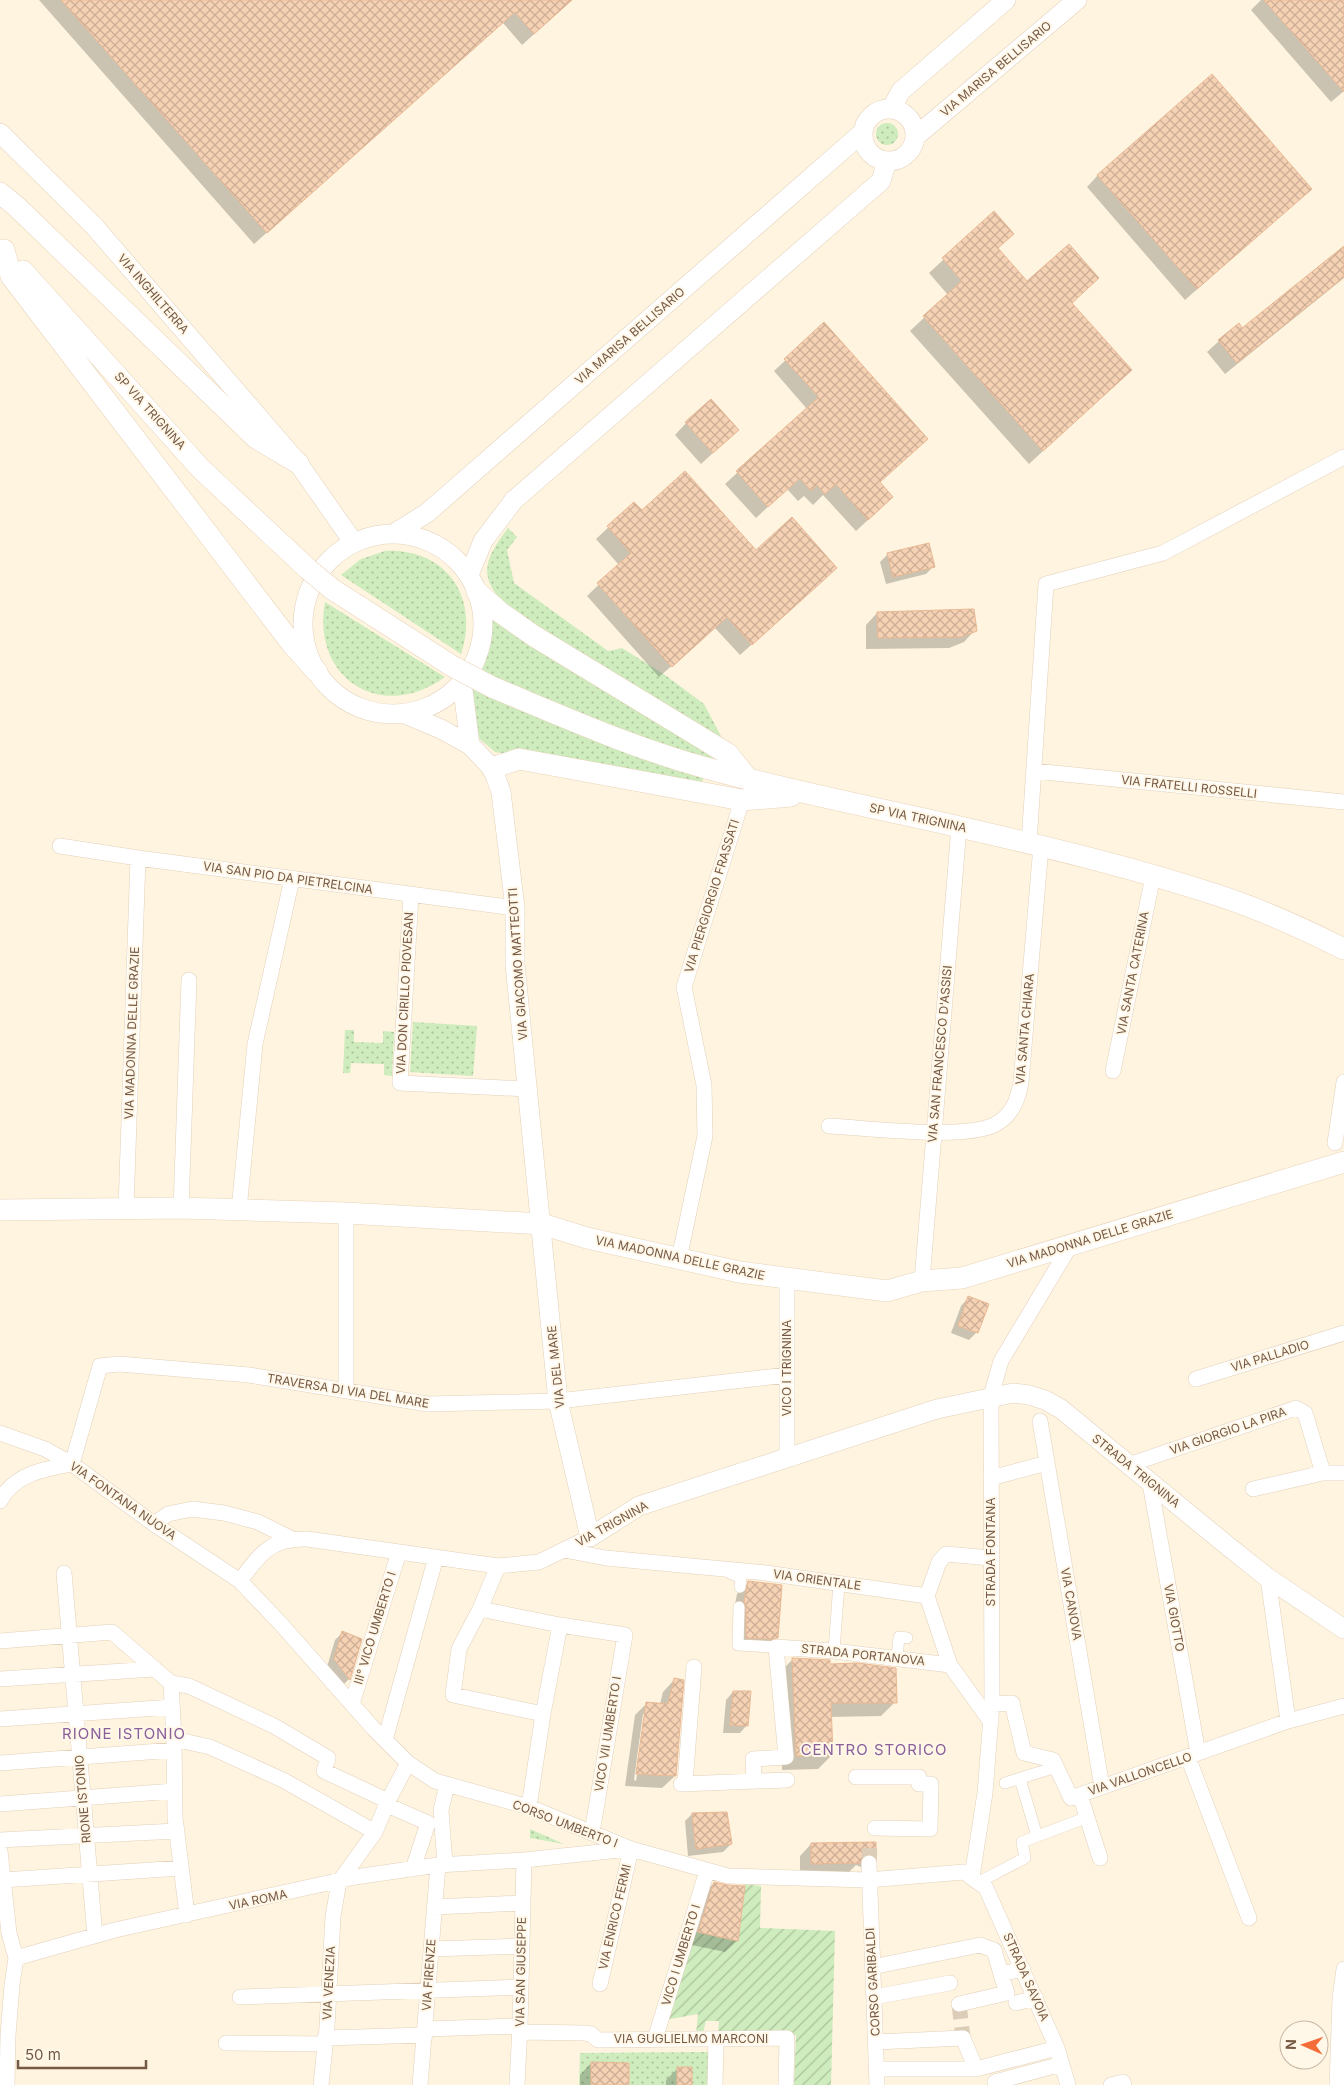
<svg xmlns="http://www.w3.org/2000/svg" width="1344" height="2085" font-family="Inter,sans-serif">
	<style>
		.grass { fill: url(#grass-dots) }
		.garden { fill: url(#garden-furrows) }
		.shadow { fill: #0003; fill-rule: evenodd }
		.building { fill: url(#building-cross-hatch); stroke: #eab994 }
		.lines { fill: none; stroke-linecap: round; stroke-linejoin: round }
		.minor-tunnel { stroke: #dccdb8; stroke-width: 15; stroke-dasharray: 15 8; stroke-linecap: butt }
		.pedestrian-casing { stroke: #e3d0bb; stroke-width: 12 }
		.minor-casing { stroke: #e3d0bb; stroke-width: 16 }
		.tertiary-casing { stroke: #e3d0bb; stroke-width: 20 }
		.secondary-casing { stroke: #ead3ba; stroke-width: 22 }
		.pedestrian { stroke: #fff; stroke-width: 11 }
		.minor { stroke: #fff; stroke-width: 15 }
		.tertiary { stroke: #fff; stroke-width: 19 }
		.secondary { stroke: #fff; stroke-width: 21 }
		.secondary-bridge-casing { stroke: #ead3ba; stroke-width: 22; stroke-linecap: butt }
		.secondary-bridge { stroke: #fff; stroke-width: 21 }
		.labels { text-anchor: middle; stroke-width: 4; stroke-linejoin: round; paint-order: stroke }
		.street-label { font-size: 12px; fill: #765945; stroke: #fff7e7 }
		.quarter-label { font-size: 15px; letter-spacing: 1px; fill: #8a609b; stroke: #fff7e7 }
	</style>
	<defs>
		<pattern id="grass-dots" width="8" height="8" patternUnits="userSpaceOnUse" patternTransform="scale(1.25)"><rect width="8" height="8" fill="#ceecbd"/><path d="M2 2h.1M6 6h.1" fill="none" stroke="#acc29b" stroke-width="1.8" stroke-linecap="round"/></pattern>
		<pattern id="garden-furrows" width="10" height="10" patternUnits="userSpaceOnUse" patternTransform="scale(1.25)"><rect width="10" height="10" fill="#ceecbd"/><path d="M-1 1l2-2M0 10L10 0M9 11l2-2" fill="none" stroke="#acc29b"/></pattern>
		<pattern id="building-cross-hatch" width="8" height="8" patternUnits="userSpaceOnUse" patternTransform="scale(1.25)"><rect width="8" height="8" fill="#f6d2b5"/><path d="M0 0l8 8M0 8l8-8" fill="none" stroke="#ccad95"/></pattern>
	</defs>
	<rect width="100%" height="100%" fill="#fef4df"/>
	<path class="grass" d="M876 134a11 11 0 1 1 22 0a11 11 0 1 1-22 0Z
		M508 528 517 537 507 550 514 583 608 651 622 648 665 675 704 704 721 736 700 787 495 752 475 735 469 693 484 666 489 640 490 613 501 600C476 572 489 554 508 528Z
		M385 551C446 548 480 597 461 654L341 575 361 559Z
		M325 602 445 677C382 723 311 679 325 602Z
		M413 1022 477 1026 473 1076 410 1072Z
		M345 1030H354V1042L383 1043V1031L394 1032 392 1076 384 1075V1064L351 1063 350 1073H343Z
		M530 1829 564 1844 530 1838Z
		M711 2052 710 2085H579L580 2053Z"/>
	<path class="garden" d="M745 1884 761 1886 760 1928 835 1931 831 2085H794L796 2035 718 2034 719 2021H706L703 2033 696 2034 698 2014 665 2020 696 1932 738 1941Z"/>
	<path class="shadow" d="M39 0H572L522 45 503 23 254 244Z
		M1261 0H1344V91L1331 102 1251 10Z
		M1098 175 1298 200 1185 300 1087 187Z
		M994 213 997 249 1027 283 1071 303 1131 370 1029 464 910 331 948 295 929 273Z
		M1344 249V278L1225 374 1207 352 1219 341 1242 329Z
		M824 324 880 509 856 531 823 495 813 505 804 496 798 501 787 489 756 518 725 484 807 409 774 371Z
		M686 423 725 442 701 464 675 435Z
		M634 503 642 512 755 552 824 580 740 655 715 628 659 677 587 596 619 565 596 539Z
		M888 554 934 566 926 574 886 584 880 562Z
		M877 613 975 630 964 642 949 648 866 649V625Z
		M968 1298 977 1332 969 1340 951 1333 961 1306Z
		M749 1582 776 1637 765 1649H734L735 1619 733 1614 737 1594Z
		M342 1633 361 1640 349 1679 342 1686 327 1667 335 1640Z
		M793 1659 829 1665 895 1702 881 1716 830 1717 832 1755 818 1769 782 1770 779 1673Z
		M674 1680 682 1681 674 1777 662 1788 625 1786 635 1715 647 1703 660 1704 663 1692ZM643 1714H646L636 1781 634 1780Z
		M733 1692 747 1725 740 1733H723L726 1700Z
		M692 1814 731 1844 723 1852 688 1856 685 1821Z
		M874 1843 875 1857 863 1868 856 1865 847 1874 800 1875V1856L811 1844Z
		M714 1883 727 1887H744L737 1941 725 1952 687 1944 702 1895Z
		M591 2063 628 2085H580V2075Z
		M678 2068 690 2085H666V2080Z"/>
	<path class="building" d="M61 0H572L534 34 515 12 267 233Z
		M1264 0H1344V92Z
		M1212 74 1312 189 1197 289 1097 175Z
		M994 211 1014 234 998 248 1027 281 1069 244 1099 278 1072 303 1132 370 1043 451 923 316 962 281 942 258Z
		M1344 246V277L1237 363 1218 340 1239 323 1242 328Z
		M824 322 928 439 880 482 893 497 868 520 836 484 825 494 817 485 811 491 800 478 768 507 736 471 819 397 784 359Z
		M711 399 739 430 713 453 685 422Z
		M685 471 756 550 792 517 837 568 752 645 727 617 672 667 597 583 631 553 607 526 634 502 642 510Z
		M929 543 935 567 893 577 887 553Z
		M974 609 977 631 961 637 878 638 877 612Z
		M968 1296 989 1304 978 1333 958 1326Z
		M748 1581 782 1585 778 1638 771 1639 746 1638V1607L744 1602Z
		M342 1631 362 1639 350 1680 334 1659Z
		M792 1658 830 1660V1664L858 1663 896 1668 897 1703H831L833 1755 796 1756Z
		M674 1678 684 1680 676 1776 636 1774 646 1702 668 1704Z
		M733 1691H751L748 1726 730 1725Z
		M727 1812 732 1844 696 1849 692 1813Z
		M876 1842V1857L869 1854 864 1855 860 1863 811 1864V1843Z
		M714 1882 728 1885 745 1886 738 1941 698 1932Z
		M591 2062 629 2063V2085H591Z
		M677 2067H692V2085H677Z"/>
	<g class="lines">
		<path class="minor-tunnel" d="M869 1863 870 1842
			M959 2004 963 2038"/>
		<defs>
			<path id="pedestrian" d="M728 1572 741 1578 740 1587
				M739 1607 738 1645 776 1647
				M834 1651 839 1583
				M897 1658 899 1637 907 1638
				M1020 1779 1037 1836
				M1005 1783 1056 1767
				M979 1882 1025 1858 1022 1842 1088 1817"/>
			<path id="minor" d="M1034 771 1344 802
				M1029 843 1046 584 1163 553 1344 457
				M60 846 138 858 515 908
				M411 895 400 1083 528 1089
				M1113 1071 1153 876
				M829 1126C868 1128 962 1140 994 1125 1012 1116 1018 1100 1021 1082L1041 846
				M1335 1143 1344 1082
				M126 1208 138 858
				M181 1208 189 980
				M239 1210 255 1044 292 879
				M679 1259 705 1136 704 1085 684 987 742 800
				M922 1281 959 827
				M1196 1379 1344 1333
				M346 1390V1213
				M1040 1421 1102 1787
				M0 1433 45 1449 72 1464 154 1524 240 1581 280 1623 373 1728 408 1763 435 1781 529 1807 631 1849 728 1876 868 1880 964 1872 986 1888 1057 2048 1068 2085
				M787 1457V1279
				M1128 1465 1296 1408 1305 1413 1323 1473H1344
				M991 1478 1047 1463
				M1150 1483 1198 1753
				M1253 1489 1323 1473
				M0 1501C14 1474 44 1469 72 1464L100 1366 119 1364 249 1375 428 1404 558 1401 787 1375
				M154 1524 168 1514 192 1509 224 1513 258 1522 290 1538
				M564 1550 606 1558 766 1573 927 1596 950 1665 991 1722
				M64 1573 95 1936
				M1268 1578 1288 1721
				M240 1581C260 1554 270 1538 307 1539L498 1566 539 1562 590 1537
				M927 1596 939 1562 946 1554 991 1558
				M480 1609 498 1566
				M560 1625 543 1714 453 1695 459 1649 480 1609 560 1625 625 1635 592 1833
				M0 1641 112 1632 171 1683
				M0 1679 155 1669
				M171 1683 189 1686 274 1726 328 1758 324 1771 388 1801
				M171 1683 174 1739 175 1817 187 1915
				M352 1704 399 1552
				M992 1704 1012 1703 1024 1753 1053 1760 1071 1798 1288 1721 1344 1706
				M0 1719 172 1707
				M174 1739 210 1747 283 1780 375 1832
				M385 1740 436 1557
				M1188 1757 1249 1918
				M0 1763 174 1750
				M856 1777H919V1784H931L930 1829 875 1828
				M754 1781 753 1759 786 1757 776 1647 834 1651 950 1665
				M681 1784 787 1780
				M685 1784 694 1667
				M1080 1795 1100 1858
				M0 1804 174 1791
				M387 1805 428 1823 413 1869
				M529 1807 543 1714
				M0 1840 176 1831
				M0 1851 9 1933 16 1958 12 1985 8 2035 7 2085
				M869 1863 877 2085
				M445 1865 441 1810 447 1785
				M972 1877 985 1793 992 1704 991 1396 1001 1361 1070 1246
				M3 1880 181 1868
				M435 1907 523 1903
				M431 1949 522 1946
				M16 1958 115 1930 355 1877 438 1865 524 1860 629 1849
				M872 1967 980 1945 994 1950 1001 1974 1023 1969
				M600 1984 631 1849
				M240 1997 521 1987
				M874 1997 950 1983
				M1016 2003 1036 1998
				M959 2004 1007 1993 1001 1974
				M425 2029 520 2026
				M520 2032 584 2033 591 2034 598 2040 787 2038 786 2085
				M325 2038 425 2035
				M655 2039 707 1871
				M876 2042 963 2038 976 2069
				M226 2043 325 2044
				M877 2069H976L1057 2048
				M995 2082 1062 2064
				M321 2085 327 2027 333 1916 339 1882 375 1832 388 1801 408 1763
				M420 2085 438 1865
				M517 2085 520 2026 524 1860
				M715 2085 716 2039
				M1111 2085 1123 2082 1124 2085
				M1337 2085 1340 1999 1344 1969"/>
			<path id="tertiary" d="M863 135a26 26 0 1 1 52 0a26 26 0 1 1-52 0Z
				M891 109 901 91 1006 0
				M0 133 94 226 298 463 354 543
				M915 137 1077 0
				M303 624a90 90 0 1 1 180 0a90 90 0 1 1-180 0Z
				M393 534 427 513 862 133
				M469 575 483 541 514 500 881 181 887 161
				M462 682 470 745
				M405 714 441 729 470 745 492 768 496 778 501 792 515 908V964L558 1401 590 1537 639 1506 937 1409 1013 1393 1029 1395 1045 1400 1061 1409 1229 1547 1268 1578 1344 1629"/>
			<path id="secondary" d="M0 193 17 207 256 438 298 463
				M4 250 11 276 292 644 317 672
				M23 271 201 469 308 569
				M332 589 452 666
				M477 592 501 613 534 636 728 754 748 779
				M492 687C564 717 635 749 710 769 793 792 877 808 960 827 1047 847 1135 868 1220 896 1263 910 1304 929 1344 949
				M492 768 519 759 742 800 791 796
				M0 1210 181 1208 346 1213 542 1224 587 1238 739 1272 887 1291 922 1281 962 1278 1344 1162"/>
		</defs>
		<use href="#pedestrian" class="pedestrian-casing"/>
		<use href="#minor" class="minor-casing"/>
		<use href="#tertiary" class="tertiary-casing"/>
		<use href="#secondary" class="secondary-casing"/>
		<use href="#pedestrian" class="pedestrian"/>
		<use href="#minor" class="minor"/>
		<use href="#tertiary" class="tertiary"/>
		<use href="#secondary" class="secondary"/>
		<defs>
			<path id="secondary-bridge" d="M308 569 332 589
				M452 666 492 687"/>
		</defs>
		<use href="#secondary-bridge" class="secondary-bridge-casing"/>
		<use href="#secondary-bridge" class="secondary-bridge"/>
	</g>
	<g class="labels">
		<g class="street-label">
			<text transform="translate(996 69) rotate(-40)" y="4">VIA MARISA BELLISARIO</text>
			<text transform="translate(153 294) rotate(49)" y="4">VIA INGHILTERRA</text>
			<text transform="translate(630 336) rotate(-41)" y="4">VIA MARISA BELLISARIO</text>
			<text transform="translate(150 411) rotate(48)" y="4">SP VIA TRIGNINA</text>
			<text transform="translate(1189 787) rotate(6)" y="4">VIA FRATELLI ROSSELLI</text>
			<text transform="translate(918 818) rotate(12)" y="4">SP VIA TRIGNINA</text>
			<text transform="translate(288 878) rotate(8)" y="4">VIA SAN PIO DA PIETRELCINA</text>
			<text transform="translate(712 896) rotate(-73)" y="4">VIA PIERGIORGIO FRASSATI</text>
			<text transform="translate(518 964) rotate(-94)" y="4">VIA GIACOMO MATTEOTTI</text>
			<text transform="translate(1133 973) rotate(-79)" y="4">VIA SANTA CATERINA</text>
			<text transform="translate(405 993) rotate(-87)" y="4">VIA DON CIRILLO PIOVESAN</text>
			<text transform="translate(1025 1029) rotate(-85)" y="4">VIA SANTA CHIARA</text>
			<text transform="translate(132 1033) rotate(-88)" y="4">VIA MADONNA DELLE GRAZIE</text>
			<text transform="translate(940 1054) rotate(-85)" y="4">VIA SAN FRANCESCO D'ASSISI</text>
			<text transform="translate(1090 1239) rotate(-17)" y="4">VIA MADONNA DELLE GRAZIE</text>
			<text transform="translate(680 1258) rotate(12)" y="4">VIA MADONNA DELLE GRAZIE</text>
			<text transform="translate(1270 1356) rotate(-17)" y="4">VIA PALLADIO</text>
			<text transform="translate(556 1367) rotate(-96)" y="4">VIA DEL MARE</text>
			<text transform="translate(787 1368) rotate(-90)" y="4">VICO I TRIGNINA</text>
			<text transform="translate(348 1391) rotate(9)" y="4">TRAVERSA DI VIA DEL MARE</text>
			<text transform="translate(1228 1431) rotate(-19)" y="4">VIA GIORGIO LA PIRA</text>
			<text transform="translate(1136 1471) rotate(39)" y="4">STRADA TRIGNINA</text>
			<text transform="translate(123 1501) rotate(35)" y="4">VIA FONTANA NUOVA</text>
			<text transform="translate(612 1524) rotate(-29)" y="4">VIA TRIGNINA</text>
			<text transform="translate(991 1552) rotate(-90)" y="4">STRADA FONTANA</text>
			<text transform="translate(817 1580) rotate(8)" y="4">VIA ORIENTALE</text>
			<text transform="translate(1071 1604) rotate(80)" y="4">VIA CANOVA</text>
			<text transform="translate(1174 1618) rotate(80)" y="4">VIA GIOTTO</text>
			<text transform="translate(375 1628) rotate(-73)" y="4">III° VICO UMBERTO I</text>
			<text transform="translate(863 1655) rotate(6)" y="4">STRADA PORTANOVA</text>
			<text transform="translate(608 1734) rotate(-81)" y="4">VICO VII UMBERTO I</text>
			<text transform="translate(1140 1774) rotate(-19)" y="4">VIA VALLONCELLO</text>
			<text transform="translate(83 1799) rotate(-95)" y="4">RIONE ISTONIO</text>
			<text transform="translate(565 1824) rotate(21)" y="4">CORSO UMBERTO I</text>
			<text transform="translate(258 1900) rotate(-12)" y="4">VIA ROMA</text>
			<text transform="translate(615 1917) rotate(-77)" y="4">VIA ENRICO FERMI</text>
			<text transform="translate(681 1955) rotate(-73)" y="4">VICO I UMBERTO I</text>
			<text transform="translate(521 1972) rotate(-89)" y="4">VIA SAN GIUSEPPE</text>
			<text transform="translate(429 1975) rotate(-86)" y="4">VIA FIRENZE</text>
			<text transform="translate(1026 1977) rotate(66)" y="4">STRADA SAVOIA</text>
			<text transform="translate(873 1982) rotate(-93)" y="4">CORSO GARIBALDI</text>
			<text transform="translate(329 1983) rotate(-87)" y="4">VIA VENEZIA</text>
			<text x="691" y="2043">VIA GUGLIELMO MARCONI</text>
		</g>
		<g class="quarter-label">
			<text x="124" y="1739">RIONE ISTONIO</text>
			<text x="874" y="1755">CENTRO STORICO</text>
		</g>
	</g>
	<g transform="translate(1304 2045) rotate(272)"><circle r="24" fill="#fff7e7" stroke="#c8b8a6"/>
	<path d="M0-4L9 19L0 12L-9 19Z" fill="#f36d3a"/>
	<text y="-8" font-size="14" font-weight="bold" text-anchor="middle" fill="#765945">N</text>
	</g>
	<path d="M18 2060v8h128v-8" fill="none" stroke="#765945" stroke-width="2.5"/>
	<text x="25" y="2060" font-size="15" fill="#765945" stroke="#fff7e7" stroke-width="4" paint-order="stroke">50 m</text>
</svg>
